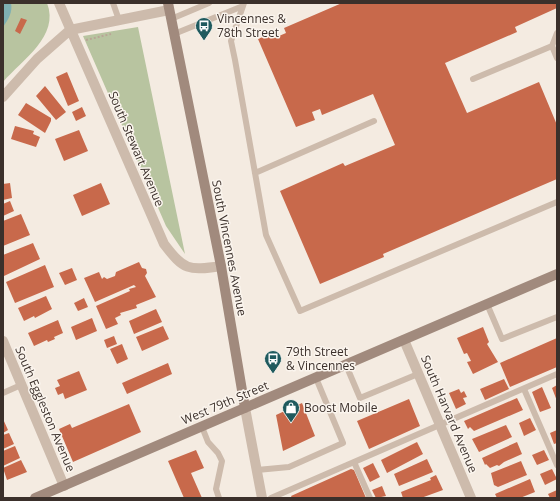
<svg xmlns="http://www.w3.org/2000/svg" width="560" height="501" font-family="'Open Sans',sans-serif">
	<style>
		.green { fill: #b8c4a0 }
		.water { fill: #7fb0b2 }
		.building { fill: #c8694b }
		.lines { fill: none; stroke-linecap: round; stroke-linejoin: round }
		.path { stroke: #b9a596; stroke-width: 2; stroke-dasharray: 2 2; stroke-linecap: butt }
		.service { stroke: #cdbbac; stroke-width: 6 }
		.minor { stroke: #cdbbac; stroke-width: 10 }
		.tertiary { stroke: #cdbbac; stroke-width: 10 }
		.secondary { stroke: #a18a7d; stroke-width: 10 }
		.labels { text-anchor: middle; stroke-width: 3; stroke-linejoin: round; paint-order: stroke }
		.poi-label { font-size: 12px; fill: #3b302b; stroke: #fbf5ee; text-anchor: start }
		.street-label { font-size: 12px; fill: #3b302b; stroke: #fbf5ee }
	</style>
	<rect width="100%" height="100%" fill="#f4ebe1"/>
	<path class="green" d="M3 3H47C60 36 22 60 3 82Z
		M138 27 185 254 166 226 83 36Z"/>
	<path class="water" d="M3 3H11C13 12 8 20 3 27Z"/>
	<path class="building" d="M342 3H557V8L515 27 517 32 445 63 467 113 539 82 557 125V179L383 254 384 257 320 284 280 191 343 163 345 166 395 145 373 94 322 115 320 109 312 112 315 120 296 127 258 39 277 31 279 36 286 33 284 28Z
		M21 18 27 20 20 34 15 31Z
		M67 72 79 101 68 106 56 77Z
		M45 86 66 112 56 120 36 96Z
		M26 103 51 118V121L45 133 18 115Z
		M82 107 86 116 76 121 72 112Z
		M15 126 34 131 33 134 40 137 36 147 11 139Z
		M79 130 88 151 64 161 55 139Z
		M10 183 12 198 3 200V184Z
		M101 183 110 204 82 216 73 195Z
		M10 201 14 211 3 216V204Z
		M21 214 30 235 3 246V221Z
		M33 243 40 259 4 276 3 255Z
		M139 262 142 268 146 269 147 273 145 276 156 297 136 305 137 308 120 313 121 315 115 318 118 324 106 329 96 306 130 291 129 289 136 287 134 285 95 302 84 278 99 272 102 279 104 277 107 279 115 276 116 272Z
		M45 265 54 287 15 303 6 282Z
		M72 268 77 280 65 285 59 273Z
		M46 296 52 309 35 318 34 316 24 321 18 308Z
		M84 298 88 307 78 311 74 303Z
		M156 309 162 322 134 334 129 321Z
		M92 318 97 331 76 340 71 327Z
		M58 320 63 333 54 337 55 339 48 342 47 340 34 346 28 333Z
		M163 326 169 339 142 351 136 337Z
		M483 327 489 342 487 344 498 362 473 374 467 362 471 361 467 353 464 354 457 338Z
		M114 336 117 344 107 348 104 340Z
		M557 338V367L510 387 500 363Z
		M122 344 128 359 117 364 110 349Z
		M168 363 172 374 127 394 122 383Z
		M79 371 87 390 65 399 63 393 58 395 55 388 60 386 57 380Z
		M504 379 509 389 485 400 480 389Z
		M557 385V401L552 388Z
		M542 387 551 408 540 412 532 392Z
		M459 389 461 393 464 391 467 397 463 398 466 404 456 409 449 393Z
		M517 398 523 410 474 431 470 427 468 429 464 421Z
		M409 399 420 426 369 449 357 421Z
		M302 403 315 436 283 451 276 415Z
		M129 404 141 432 73 462 59 429 70 424 72 428Z
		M530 418 536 430 524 436 519 423Z
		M3 419 8 430 3 433Z
		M506 425 512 437 479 452 472 439Z
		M557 430V443L554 444 550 433Z
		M9 433 14 444 3 449V435Z
		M417 442 423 454 387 473 381 460Z
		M517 442 522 454 504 462 499 466 497 465 490 468 486 464 485 465 482 458Z
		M15 446 20 458 3 466V451Z
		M196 450 204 468 191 473 202 498H184L168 461Z
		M544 450 549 460 537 465 532 455Z
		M427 459 433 472 399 486 394 474Z
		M21 460 27 472 7 480 3 468Z
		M521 461 527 475 498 487 494 485 491 473Z
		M373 463 380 477 370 482 363 468Z
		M351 469 354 470 366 498H292L291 496Z
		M552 469 557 479 545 485 540 474Z
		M436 475 443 490 421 498H403L401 492 431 480 430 478Z
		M530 479 535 492 520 498H497L495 494Z
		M382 486 386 496 376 498 372 490Z
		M557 490V498H550L548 494Z"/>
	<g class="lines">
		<path class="path" d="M86 40 111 34"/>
		<path class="service" d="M113 3 119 20
			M244 3 231 41 235 60 266 235 300 311 557 202
			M171 19 209 3
			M557 33 552 46 557 58
			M174 34 243 6
			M473 79 552 46
			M255 173 374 121
			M487 304 502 339 557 317
			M346 365 360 398 418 374
			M524 389 557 465
			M3 393 21 385
			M202 427 208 442 218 453 222 461 216 489 219 498
			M354 462 370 498
			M257 470 289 467 343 443 316 378
			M271 498 557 374"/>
		<path class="minor" d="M59 3 164 244C184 270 188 271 221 266
			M70 30 169 10
			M3 97 37 59 70 30
			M404 340 471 498
			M3 341 64 486"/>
		<path class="tertiary" d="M245 408 262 498"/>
		<path class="secondary" d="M168 3 221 266 245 408
			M35 498 557 274"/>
	</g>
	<defs>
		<symbol id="bus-pin" viewBox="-11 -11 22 30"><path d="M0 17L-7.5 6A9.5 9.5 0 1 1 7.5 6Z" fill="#1f5a5e" stroke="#fbf5ee"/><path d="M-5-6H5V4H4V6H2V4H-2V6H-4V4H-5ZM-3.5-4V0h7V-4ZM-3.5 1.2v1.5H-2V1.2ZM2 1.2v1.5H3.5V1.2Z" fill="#fff"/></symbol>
		<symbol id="shop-pin" viewBox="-11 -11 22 30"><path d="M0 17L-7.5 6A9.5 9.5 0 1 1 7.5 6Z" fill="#1f5a5e" stroke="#fbf5ee"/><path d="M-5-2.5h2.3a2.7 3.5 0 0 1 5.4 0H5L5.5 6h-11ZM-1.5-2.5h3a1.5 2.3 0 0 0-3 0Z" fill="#fff"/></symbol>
	</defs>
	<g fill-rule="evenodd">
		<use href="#bus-pin" x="194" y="16" width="20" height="27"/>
		<use href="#bus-pin" x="263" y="349" width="20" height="27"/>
		<use href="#shop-pin" x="281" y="398" width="20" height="27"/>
	</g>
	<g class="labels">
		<g class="poi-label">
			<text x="217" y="23">Vincennes &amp;<tspan x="217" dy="14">78th Street</tspan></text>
			<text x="286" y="356">79th Street<tspan x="286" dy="14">&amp; Vincennes</tspan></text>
			<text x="304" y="412">Boost Mobile</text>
		</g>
		<g class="street-label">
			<text transform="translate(136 149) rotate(67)" y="4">South Stewart Avenue</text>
			<text transform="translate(229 248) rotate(79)" y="4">South Vincennes Avenue</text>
			<text transform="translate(225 403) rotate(-23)" y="4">West 79th Street</text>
			<text transform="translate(45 409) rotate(67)" y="4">South Eggleston Avenue</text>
			<text transform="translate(449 414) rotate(67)" y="4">South Harvard Avenue</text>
		</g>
	</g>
	<rect width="560" height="501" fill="none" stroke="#3b302b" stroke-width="8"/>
</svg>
